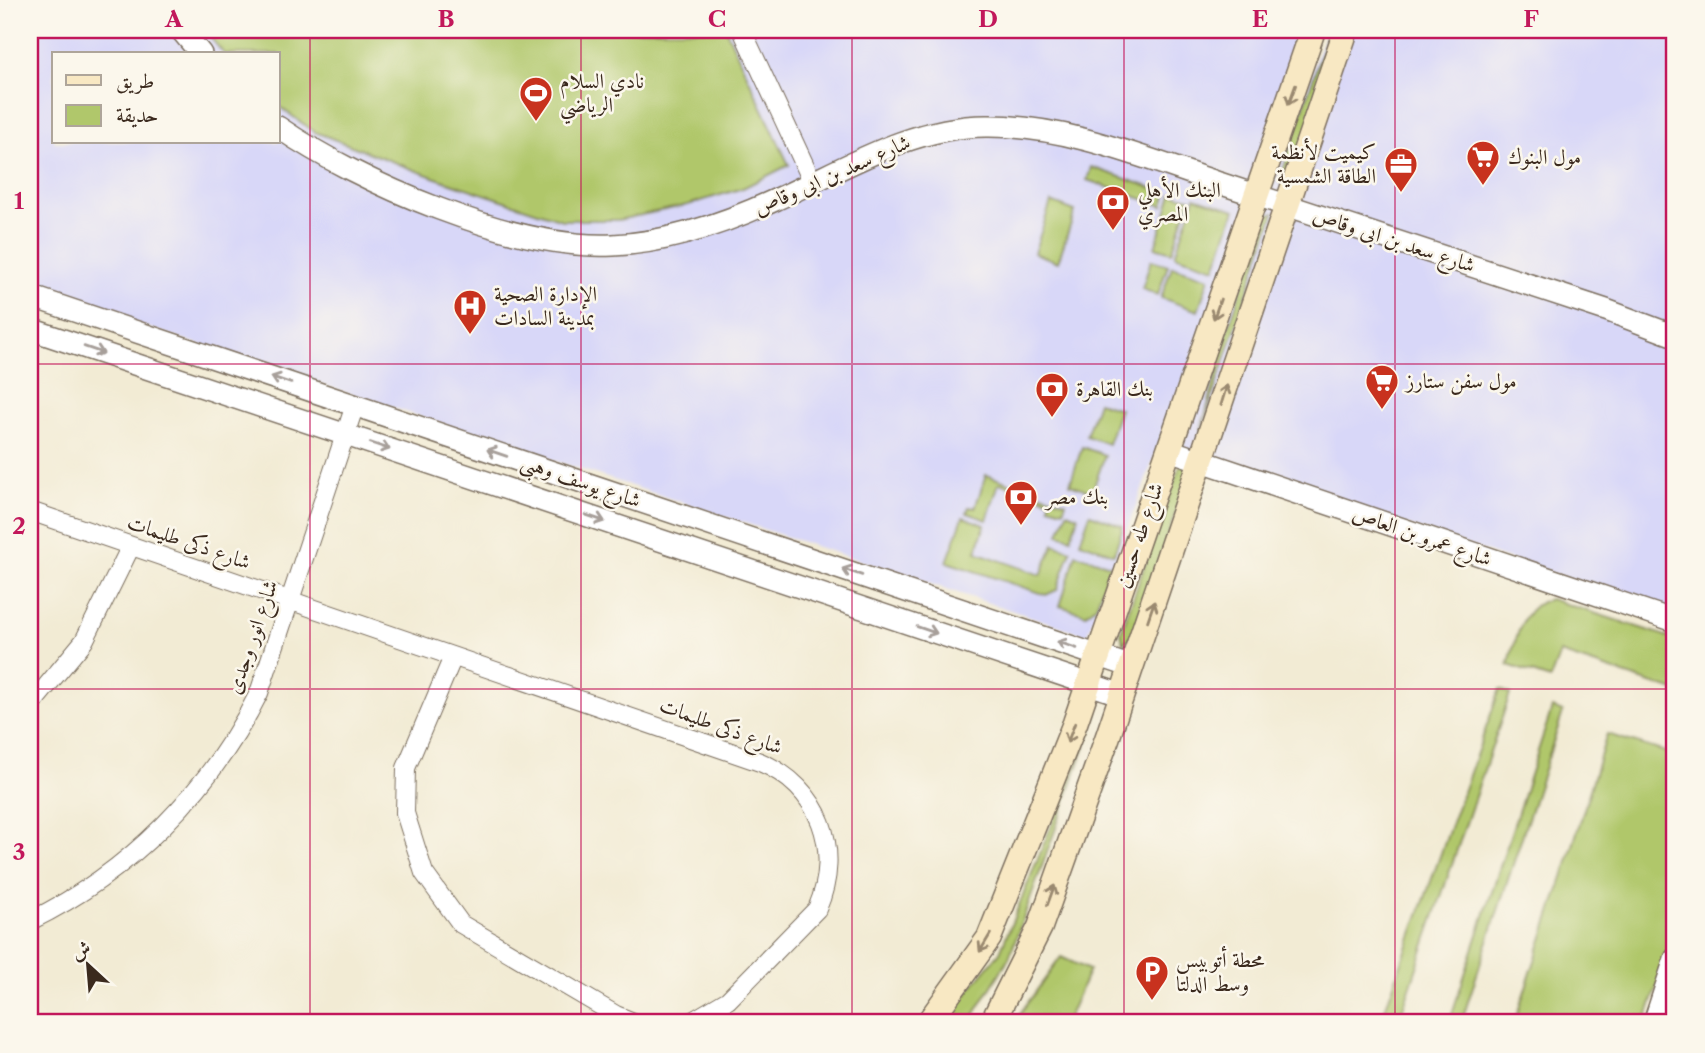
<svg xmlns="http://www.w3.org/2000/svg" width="1705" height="1053" font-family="'Libre Caslon Text',Amiri,serif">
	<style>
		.built { fill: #d8d7f8; fill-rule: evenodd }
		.green { fill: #b0c76b; stroke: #767844; stroke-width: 2 }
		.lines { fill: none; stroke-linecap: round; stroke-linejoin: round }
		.minor-casing { stroke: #7b6e5e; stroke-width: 20 }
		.tertiary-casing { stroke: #7b6e5e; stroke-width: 24 }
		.secondary-casing { stroke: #7b6e5e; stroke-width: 27 }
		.minor { stroke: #fff; stroke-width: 18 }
		.tertiary { stroke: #fff; stroke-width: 21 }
		.secondary { stroke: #f8e8c3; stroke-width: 24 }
		.oneway { stroke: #9a8970 }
		.oneway2 { stroke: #a79f9a }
		.grid { fill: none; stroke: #c2185b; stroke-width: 2; stroke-opacity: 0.55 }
		.labels { text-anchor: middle; stroke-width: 5; stroke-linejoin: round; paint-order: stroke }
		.poi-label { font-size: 21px; fill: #3b2a1e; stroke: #fbf7ec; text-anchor: start }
		.street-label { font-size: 21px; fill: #3b2a1e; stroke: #fbf7ec }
		.neatline { fill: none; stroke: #c2185b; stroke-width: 2.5 }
		.grid-label { font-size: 23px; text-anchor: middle; font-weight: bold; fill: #c2185b }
	</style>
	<rect width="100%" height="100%" fill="#fbf7ec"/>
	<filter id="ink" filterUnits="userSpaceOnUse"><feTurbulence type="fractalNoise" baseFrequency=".0143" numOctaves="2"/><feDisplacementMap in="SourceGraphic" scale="14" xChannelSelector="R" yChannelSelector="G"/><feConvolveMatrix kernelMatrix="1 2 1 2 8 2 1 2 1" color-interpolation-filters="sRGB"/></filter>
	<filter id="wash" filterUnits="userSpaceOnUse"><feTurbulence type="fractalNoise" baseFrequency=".00686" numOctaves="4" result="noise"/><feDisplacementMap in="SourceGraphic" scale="28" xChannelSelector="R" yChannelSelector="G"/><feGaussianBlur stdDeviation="1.57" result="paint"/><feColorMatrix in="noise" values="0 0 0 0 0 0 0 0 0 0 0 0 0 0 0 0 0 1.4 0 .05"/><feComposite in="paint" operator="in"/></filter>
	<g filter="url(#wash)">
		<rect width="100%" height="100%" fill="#f2ebd4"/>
		<path class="built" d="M30 30H1306L1254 194 1087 635 30 289ZM54 54H278V142H54Z
			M1326 30H1675V615L1182 449Z"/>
		<path class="green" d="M204 30H726L789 165 743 188 688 205 618 220H562L433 177 315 132 278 106V54H224Z
			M1329 30H1341L1290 187 1279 182Z
			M1091 167 1167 193 1163 206 1087 180Z
			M1172 194 1190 198 1172 252 1155 247Z
			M1195 197 1235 210 1215 268 1175 255Z
			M1051 202 1075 211 1058 262 1034 253Z
			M1274 213 1201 431 1228 329 1266 214Z
			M1151 260 1168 265 1158 295 1142 289Z
			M1172 266 1209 278 1198 311 1161 298Z
			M1098 402 1120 409 1108 444 1086 436Z
			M1082 447 1105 455 1092 492 1070 484Z
			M1186 464 1190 470 1133 636 1123 643 1121 632 1180 466Z
			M986 475 1066 502 1063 510 1049 506 1050 500 999 483 987 520 967 513 969 507 975 508Z
			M1067 512 1078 516 1071 538 1059 534Z
			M1090 514 1123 526 1114 554 1080 542Z
			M963 517 985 525 976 552 1041 575 1054 544 1071 550 1057 590 1046 595 947 562Z
			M1076 554 1110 565 1096 606 1086 614 1060 606Z
			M1550 599 1675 639V691L1560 653 1550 679 1508 665C1517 639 1520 606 1550 599Z
			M1500 689 1510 694 1398 1023H1380Z
			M1552 708 1563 712 1461 1023H1449Z
			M1097 713 1009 958 969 1023H942L1000 952Z
			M1607 734 1675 755V933L1645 1023H1514L1567 865Z
			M1061 957 1089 970 1066 1023H1013Z"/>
	</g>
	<g filter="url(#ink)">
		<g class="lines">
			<defs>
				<path id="minor" d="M742 30 813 183
					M30 511 760 762C820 787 843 850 817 909L728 1000 689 1023
					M453 657 406 768 405 813 424 873 461 924 616 1015 636 1023
					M30 706 84 641 131 546
					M30 921C129 873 210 791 259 693L355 405"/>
				<path id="tertiary" d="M181 30 201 54
					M278 127C359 183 515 250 613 245 669 243 725 223 775 200 842 170 911 126 986 126 1068 125 1149 160 1225 185 1352 226 1479 268 1606 310L1675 336
					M30 296 1132 667
					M30 329 1122 695
					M1169 450 1675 621
					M1654 1023 1675 959"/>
				<path id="secondary" d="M928 1023 989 938 1075 723 1313 30
					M992 1023 1040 927 1108 736 1346 30"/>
			</defs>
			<use href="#minor" class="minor-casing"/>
			<use href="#tertiary" class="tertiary-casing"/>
			<use href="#secondary" class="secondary-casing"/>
			<use href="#minor" class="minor"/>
			<use href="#tertiary" class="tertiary"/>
			<use href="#secondary" class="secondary"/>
		</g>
		<defs><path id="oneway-shaft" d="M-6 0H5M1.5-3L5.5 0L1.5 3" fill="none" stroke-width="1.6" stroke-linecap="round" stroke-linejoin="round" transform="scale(1.75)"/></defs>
		<g class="oneway">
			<use href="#oneway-shaft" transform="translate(1292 95) rotate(110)"/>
			<use href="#oneway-shaft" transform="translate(1217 309) rotate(109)"/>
			<use href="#oneway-shaft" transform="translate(1224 395) rotate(-73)"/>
			<use href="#oneway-shaft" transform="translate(1151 611) rotate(-71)"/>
			<use href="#oneway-shaft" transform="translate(1071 733) rotate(111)"/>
			<use href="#oneway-shaft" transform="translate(1051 895) rotate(-70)"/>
			<use href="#oneway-shaft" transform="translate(985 943) rotate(121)"/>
		</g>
		<g class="oneway2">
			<use href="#oneway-shaft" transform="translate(94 350) rotate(19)"/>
			<use href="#oneway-shaft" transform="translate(281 380) rotate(-161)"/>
			<use href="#oneway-shaft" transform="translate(380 446) rotate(19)"/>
			<use href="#oneway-shaft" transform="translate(497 453) rotate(-161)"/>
			<use href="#oneway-shaft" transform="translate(595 518) rotate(19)"/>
			<use href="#oneway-shaft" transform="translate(852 572) rotate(-161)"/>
			<use href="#oneway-shaft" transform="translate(927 630) rotate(19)"/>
			<use href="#oneway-shaft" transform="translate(1067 645) rotate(-161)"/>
		</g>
	</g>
	<path class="grid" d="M310 30V1023M581 30V1023M852 30V1023M1124 30V1023M1395 30V1023M30 364H1675M30 689H1675"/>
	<defs>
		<symbol id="stadium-pin" viewBox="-11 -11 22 30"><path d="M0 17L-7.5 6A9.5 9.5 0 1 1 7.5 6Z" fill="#c8321e" stroke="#fbf7ec"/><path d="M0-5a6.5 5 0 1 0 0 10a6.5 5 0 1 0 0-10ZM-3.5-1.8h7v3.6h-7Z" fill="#fff"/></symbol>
		<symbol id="supermarket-pin" viewBox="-11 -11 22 30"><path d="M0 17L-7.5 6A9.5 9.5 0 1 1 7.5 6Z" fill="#c8321e" stroke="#fbf7ec"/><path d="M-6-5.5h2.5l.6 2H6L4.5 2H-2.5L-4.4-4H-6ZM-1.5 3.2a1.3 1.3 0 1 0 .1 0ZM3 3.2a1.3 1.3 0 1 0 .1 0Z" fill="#fff"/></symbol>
		<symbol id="office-pin" viewBox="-11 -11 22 30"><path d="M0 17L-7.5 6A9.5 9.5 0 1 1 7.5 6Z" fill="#c8321e" stroke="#fbf7ec"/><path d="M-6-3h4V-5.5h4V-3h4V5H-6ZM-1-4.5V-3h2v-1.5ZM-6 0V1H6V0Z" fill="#fff"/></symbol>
		<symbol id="bank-pin" viewBox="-11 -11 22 30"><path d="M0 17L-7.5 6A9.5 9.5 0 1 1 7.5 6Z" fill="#c8321e" stroke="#fbf7ec"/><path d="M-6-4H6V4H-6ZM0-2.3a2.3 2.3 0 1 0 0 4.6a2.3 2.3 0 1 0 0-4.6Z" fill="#fff"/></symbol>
		<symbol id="hospital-pin" viewBox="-11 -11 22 30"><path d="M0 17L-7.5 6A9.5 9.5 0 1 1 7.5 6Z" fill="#c8321e" stroke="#fbf7ec"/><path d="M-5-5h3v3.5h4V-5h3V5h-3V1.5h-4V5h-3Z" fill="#fff"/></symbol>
		<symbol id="parking-pin" viewBox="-11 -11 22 30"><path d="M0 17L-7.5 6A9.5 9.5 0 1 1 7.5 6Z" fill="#c8321e" stroke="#fbf7ec"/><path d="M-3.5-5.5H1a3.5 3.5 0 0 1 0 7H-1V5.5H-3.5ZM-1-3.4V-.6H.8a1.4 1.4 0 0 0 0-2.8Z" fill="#fff"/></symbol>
	</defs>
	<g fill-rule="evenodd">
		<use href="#stadium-pin" x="517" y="74" width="38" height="52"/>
		<use href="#supermarket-pin" x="1464" y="138" width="38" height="52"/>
		<use href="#office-pin" x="1382" y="145" width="38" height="52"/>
		<use href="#bank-pin" x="1094" y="183" width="38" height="52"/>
		<use href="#hospital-pin" x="451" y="287" width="38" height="52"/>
		<use href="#supermarket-pin" x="1363" y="362" width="38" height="52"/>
		<use href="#bank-pin" x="1033" y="370" width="38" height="52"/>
		<use href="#bank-pin" x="1002" y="478" width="38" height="52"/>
		<use href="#parking-pin" x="1133" y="953" width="38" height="52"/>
	</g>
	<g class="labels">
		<g class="poi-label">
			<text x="560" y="88">نادي السلام<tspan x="560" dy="24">الرياضي</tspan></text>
			<text x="1376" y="159" text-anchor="end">كيميت لأنظمة<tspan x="1376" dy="24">الطاقة الشمسية</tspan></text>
			<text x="1508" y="164">مول البنوك</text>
			<text x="1138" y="197">البنك الأهلي<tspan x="1138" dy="24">المصري</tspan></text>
			<text x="494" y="301">الإدارة الصحية<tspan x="494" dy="24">بمدينة السادات</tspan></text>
			<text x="1406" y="388">مول سفن ستارز</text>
			<text x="1076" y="396">بنك القاهرة</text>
			<text x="1046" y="504">بنك مصر</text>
			<text x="1176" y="967">محطة أتوبيس<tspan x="1176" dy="24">وسط الدلتا</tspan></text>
		</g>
		<g class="street-label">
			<text transform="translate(832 175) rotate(-24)" y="7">شارع سعد بن ابى وقاص</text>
			<text transform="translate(1394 240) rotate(18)" y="7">شارع سعد بن ابى وقاص</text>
			<text transform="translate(581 481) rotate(19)" y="7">شارع يوسف وهبى</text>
			<text transform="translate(1139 535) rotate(-71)" y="7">شارع طه حسين</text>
			<text transform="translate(1422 536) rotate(19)" y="7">شارع عمرو بن العاص</text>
			<text transform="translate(189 542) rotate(19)" y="7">شارع ذكى طليمات</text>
			<text transform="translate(252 637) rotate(-71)" y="7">شارع انور وجدى</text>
			<text transform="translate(721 726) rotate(20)" y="7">شارع ذكى طليمات</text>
		</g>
	</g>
	<rect width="1705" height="1053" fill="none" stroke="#fbf7ec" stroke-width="77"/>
	<rect x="52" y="52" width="228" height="91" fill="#fbf7ec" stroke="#aea59a" stroke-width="2"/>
	<rect x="66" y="75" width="35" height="10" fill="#f8e8c3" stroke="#aea59a" stroke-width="2"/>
	<text x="116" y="88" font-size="21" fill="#3b2a1e">طريق</text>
	<rect x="66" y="105" width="35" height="21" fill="#b0c76b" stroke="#aea59a" stroke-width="2"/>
	<text x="116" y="122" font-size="21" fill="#3b2a1e">حديقة</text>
	<g transform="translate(88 965) rotate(334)" stroke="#fbf7ec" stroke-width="5" paint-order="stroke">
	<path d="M0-5L12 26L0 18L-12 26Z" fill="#3b2a1e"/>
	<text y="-10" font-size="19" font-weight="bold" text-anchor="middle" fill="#3b2a1e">ش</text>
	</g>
	<rect x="38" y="38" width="1628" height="976" class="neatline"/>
	<g class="grid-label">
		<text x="174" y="27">A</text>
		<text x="446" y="27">B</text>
		<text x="717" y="27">C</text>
		<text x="988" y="27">D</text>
		<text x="1260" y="27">E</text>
		<text x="1531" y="27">F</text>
		<text x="19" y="209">1</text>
		<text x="19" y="534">2</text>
		<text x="19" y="860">3</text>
	</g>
</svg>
